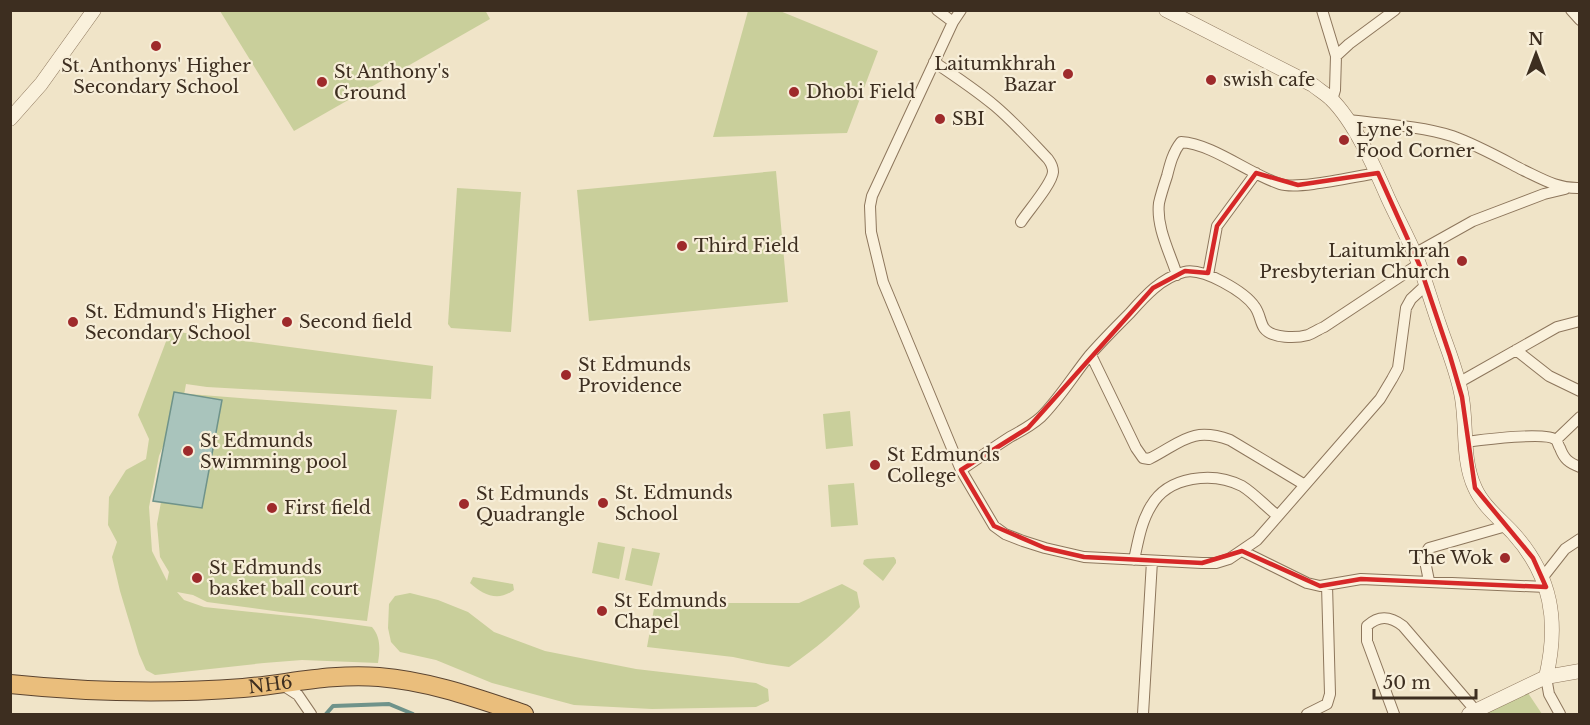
<svg xmlns="http://www.w3.org/2000/svg" width="1590" height="725" font-family="'Libre Baskerville',serif">
	<style>
		.green { fill: #c9cf9b }
		.water { fill: #a9c4bc; stroke: #6f938a; stroke-width: 1.5 }
		.lines { fill: none; stroke-linecap: round; stroke-linejoin: round }
		.stream { stroke: #6f938a; stroke-width: 4 }
		.minor-casing { stroke: #8d765c; stroke-width: 12 }
		.tertiary-casing { stroke: #8d765c; stroke-width: 15 }
		.trunk-casing { stroke: #5b4430; stroke-width: 20 }
		.minor { stroke: #faf1dc; stroke-width: 10 }
		.tertiary { stroke: #faf1dc; stroke-width: 14 }
		.trunk { stroke: #eabe7c; stroke-width: 18 }
		.marked { fill: none; stroke: #d62828; stroke-width: 4.5; stroke-linejoin: round }
		.poi-dot { fill: #9e2a2b; stroke: #f7eed8; stroke-width: 2 }
		.labels { text-anchor: middle; stroke-width: 4.5; stroke-linejoin: round; paint-order: stroke }
		.poi-label { font-size: 18px; fill: #3d2e20; stroke: #f7eed8; text-anchor: start }
		.street-label { font-size: 18px; fill: #3d2e20; stroke: #f7eed8 }
	</style>
	<rect width="100%" height="100%" fill="#f0e4c8"/>
	<path class="green" d="M485 10 490 19 294 131 220 11Z
		M748 11H780L878 51 847 133 713 137Z
		M776 171 788 302 589 321 577 190Z
		M457 188 521 192 511 332 451 328 448 324Z
		M170 331 433 366 431 399 207 387 186 384 184 395 159 456 149 507 152 551 167 581 169 572 160 557 157 524 163 491 189 394 397 410 367 621 281 612 207 602 193 595 177 592 184 600 204 607 309 618 372 627C381 637 380 650 378 663L302 660 264 663 155 675 146 670 139 654 120 591 112 557 117 542 108 525 109 497 126 470 146 459 149 439 138 415Z
		M850 411 853 446 826 449 823 414Z
		M854 483 858 525 831 527 828 485Z
		M598 542 625 547 619 579 592 573Z
		M632 548 660 553 652 586 625 580Z
		M894 557 896 560V563L883 581 863 564 864 560 867 559Z
		M473 577 513 584 514 590C498 602 483 595 470 583Z
		M842 584 857 592 860 607C838 630 815 649 789 667L767 664 733 657 647 647 655 603H799Z
		M410 593 438 600 468 612 494 632 545 651 636 669 756 683 768 689 769 701 756 707 652 709 574 705 492 683 436 660 400 652 391 642 388 628 389 604 395 596Z
		M1528 693 1542 714H1478Z"/>
	<path class="water" d="M174 392 222 400 202 508 153 501Z"/>
	<g class="lines">
		<path class="stream" d="M326 714 333 706 389 704 413 714"/>
		<defs>
			<path id="minor" d="M937 10 953 22
				M961 10 953 22 872 196 870 206 871 232 883 282 961 470 994 526 1005 534 1023 541 1045 548 1084 557 1202 563H1216L1229 559 1257 540 1380 399 1392 379 1398 368 1406 308 1411 299 1426 285
				M1322 10 1336 56 1335 90 1332 100
				M1571 10 1580 20
				M1336 56 1349 44 1395 10
				M934 62C955 76 976 90 995 106 1014 122 1031 141 1048 159 1051 163 1053 167 1053 172 1052 184 1028 211 1021 222
				M1348 120C1381 124 1421 126 1452 136 1477 145 1500 158 1523 170 1542 179 1558 189 1580 188
				M1414 254 1473 221 1544 194 1565 189
				M1177 275C1170 253 1156 227 1159 203 1161 194 1164 185 1167 176 1170 164 1173 152 1181 142 1213 144 1249 174 1280 184 1299 190 1356 176 1378 173
				M1208 275 1217 226 1256 173
				M1516 350 1549 376 1580 391
				M1091 355 1136 448 1143 458 1149 459C1181 443 1191 426 1230 440L1305 485
				M1458 383 1557 327 1580 321
				M1556 440 1580 417
				M1466 442C1481 440 1547 431 1556 440 1558 442 1558 445 1560 448 1564 459 1569 463 1580 467
				M961 470C977 459 993 448 1010 437 1021 431 1031 426 1041 417 1059 399 1073 376 1089 356 1102 341 1116 327 1130 313 1145 296 1161 278 1184 272 1203 267 1245 292 1255 307 1260 314 1260 322 1264 328 1272 339 1297 338 1308 335 1313 333 1319 329 1324 327L1419 264
				M1242 551 1307 583 1320 586 1361 579 1546 587
				M1134 560C1138 542 1141 522 1151 506 1168 476 1213 471 1242 486 1255 494 1266 507 1278 516
				M1543 577 1565 549 1580 539
				M1429 581 1424 556 1429 548 1506 526
				M1546 677 1549 694 1560 714
				M281 684 298 695 311 714
				M1143 714 1152 561
				M1307 714 1327 704 1330 694 1327 585
				M1394 714 1367 641V626C1379 615 1390 616 1403 626L1476 711"/>
			<path id="tertiary" d="M1166 10 1313 85C1319 90 1326 94 1331 99 1354 121 1375 168 1388 198 1398 220 1410 241 1419 264 1426 283 1432 304 1439 324 1447 348 1458 373 1462 398 1467 427 1462 461 1475 488 1483 506 1500 519 1513 533 1552 576 1559 622 1546 677
				M10 119 41 84 94 10
				M1469 714 1546 677 1580 671"/>
			<g id="trunk">
				<path id="s1" d="M10 684C87 692 166 694 243 688 288 684 333 673 379 677 429 681 476 698 524 714"/>
			</g>
		</defs>
		<use href="#minor" class="minor-casing"/>
		<use href="#tertiary" class="tertiary-casing"/>
		<use href="#trunk" class="trunk-casing"/>
		<use href="#minor" class="minor"/>
		<use href="#tertiary" class="tertiary"/>
		<use href="#trunk" class="trunk"/>
	</g>
	<path class="marked" d="M1256 173 1298 185 1378 173 1419 264 1450 356 1462 397 1475 488 1533 558 1546 587 1361 579 1320 586 1242 551 1202 563 1084 557 1045 548 994 526 961 470 1028 428 1153 288 1185 271 1208 273 1217 226Z"/>
	<g class="poi-dot">
		<circle cx="156" cy="46" r="6"/>
		<circle cx="1068" cy="74" r="6"/>
		<circle cx="1211" cy="80" r="6"/>
		<circle cx="322" cy="82" r="6"/>
		<circle cx="794" cy="92" r="6"/>
		<circle cx="940" cy="119" r="6"/>
		<circle cx="1344" cy="140" r="6"/>
		<circle cx="682" cy="246" r="6"/>
		<circle cx="1462" cy="261" r="6"/>
		<circle cx="73" cy="322" r="6"/>
		<circle cx="287" cy="322" r="6"/>
		<circle cx="566" cy="375" r="6"/>
		<circle cx="188" cy="451" r="6"/>
		<circle cx="875" cy="465" r="6"/>
		<circle cx="603" cy="503" r="6"/>
		<circle cx="464" cy="504" r="6"/>
		<circle cx="272" cy="508" r="6"/>
		<circle cx="1505" cy="558" r="6"/>
		<circle cx="197" cy="578" r="6"/>
		<circle cx="602" cy="611" r="6"/>
	</g>
	<g class="labels">
		<g class="poi-label">
			<text x="1056" y="70" text-anchor="end">Laitumkhrah<tspan x="1056" dy="21">Bazar</tspan></text>
			<text x="156" y="72" text-anchor="middle">St. Anthonys' Higher<tspan x="156" dy="21">Secondary School</tspan></text>
			<text x="334" y="78">St Anthony's<tspan x="334" dy="21">Ground</tspan></text>
			<text x="1223" y="86">swish cafe</text>
			<text x="806" y="98">Dhobi Field</text>
			<text x="952" y="125">SBI</text>
			<text x="1356" y="136">Lyne's<tspan x="1356" dy="21">Food Corner</tspan></text>
			<text x="694" y="252">Third Field</text>
			<text x="1450" y="257" text-anchor="end">Laitumkhrah<tspan x="1450" dy="21">Presbyterian Church</tspan></text>
			<text x="85" y="318">St. Edmund's Higher<tspan x="85" dy="21">Secondary School</tspan></text>
			<text x="299" y="328">Second field</text>
			<text x="578" y="371">St Edmunds<tspan x="578" dy="21">Providence</tspan></text>
			<text x="200" y="447">St Edmunds<tspan x="200" dy="21">Swimming pool</tspan></text>
			<text x="887" y="461">St Edmunds<tspan x="887" dy="21">College</tspan></text>
			<text x="615" y="499">St. Edmunds<tspan x="615" dy="21">School</tspan></text>
			<text x="476" y="500">St Edmunds<tspan x="476" dy="21">Quadrangle</tspan></text>
			<text x="284" y="514">First field</text>
			<text x="1493" y="564" text-anchor="end">The Wok</text>
			<text x="209" y="574">St Edmunds<tspan x="209" dy="21">basket ball court</tspan></text>
			<text x="614" y="607">St Edmunds<tspan x="614" dy="21">Chapel</tspan></text>
		</g>
		<g class="street-label">
			<text dy="6" stroke="none"><textPath href="#s1" startOffset="261">NH6</textPath></text>
		</g>
	</g>
	<rect width="1590" height="725" fill="none" stroke="#3d2e20" stroke-width="24"/>
	<g transform="translate(1536 54)" stroke="#f7eed8" stroke-width="4.5" paint-order="stroke">
	<path d="M0-4.5L10 22L0 15L-10 22Z" fill="#3d2e20"/>
	<text y="-9" font-size="16" font-weight="bold" text-anchor="middle" fill="#3d2e20">N</text>
	</g>
	<path d="M1374 689v9h102v-9" fill="none" stroke="#3d2e20" stroke-width="3"/>
	<text x="1383" y="689" font-size="18" fill="#3d2e20" stroke="#f7eed8" stroke-width="4.5" paint-order="stroke">50 m</text>
</svg>
